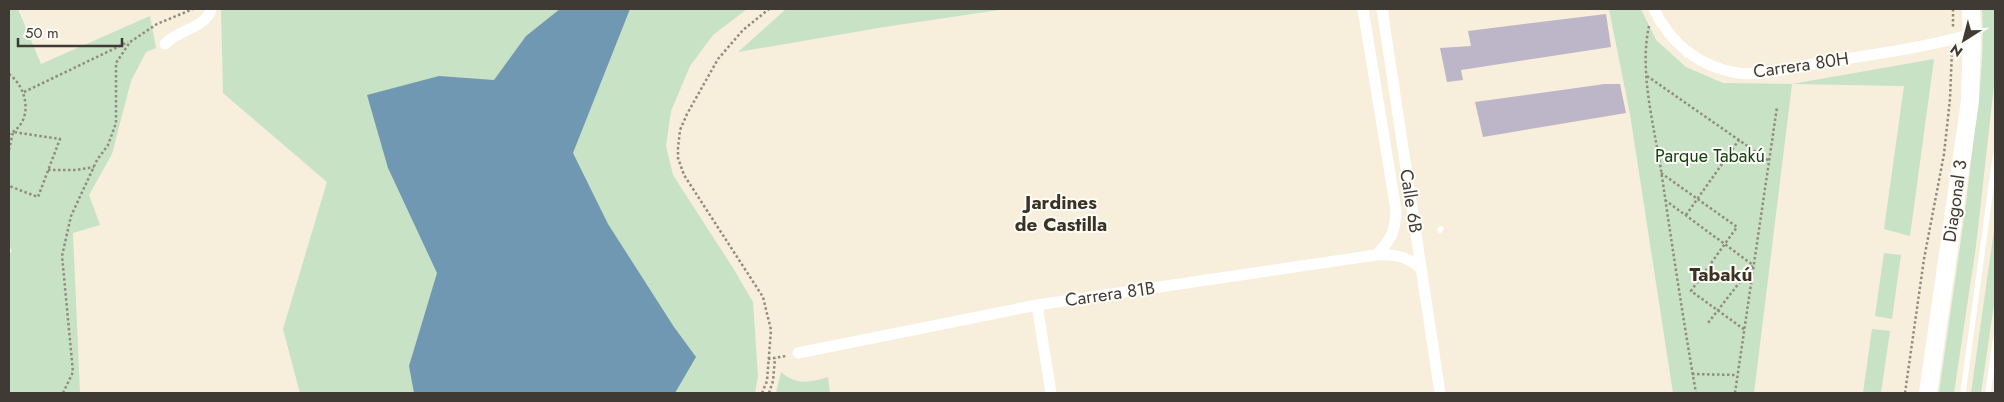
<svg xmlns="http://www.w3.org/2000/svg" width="2004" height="402" font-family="Jost,sans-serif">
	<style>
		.green { fill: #c7e2c4 }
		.water { fill: #7198b3 }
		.building { fill: #bdb5c8 }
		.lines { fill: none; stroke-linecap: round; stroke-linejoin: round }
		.path { stroke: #928c7f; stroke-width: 2.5; stroke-dasharray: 2.5 2.5; stroke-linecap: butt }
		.service { stroke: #fff; stroke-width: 5.5 }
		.minor { stroke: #fff; stroke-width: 11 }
		.trunk { stroke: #fff; stroke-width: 18 }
		.labels { text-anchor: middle; stroke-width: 4; stroke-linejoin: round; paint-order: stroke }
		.street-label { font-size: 18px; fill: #3f3b34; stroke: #fefcf8 }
		.park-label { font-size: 18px; fill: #164112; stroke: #fefcf8 }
		.neighbourhood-label { font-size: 19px; font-weight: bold; fill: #3a3323; stroke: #fefcf8 }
	</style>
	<rect width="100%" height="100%" fill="#f7eedb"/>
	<path class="green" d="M9 9H18L41 64 150 16 156 48 146 52 131 81 112 154 89 195 100 225 73 233 80 393H9V253L12 252 9 243Z
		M221 9H747L713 35 690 66 671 111 666 146 673 175 733 268 753 302 758 376 755 393H300L283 329 327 182 223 93Z
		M786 9H1006L884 27 738 52Z
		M1609 9H1641L1656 40 1686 67 1723 83 1792 84 1934 59 1910 236 1884 229 1904 86 1792 84 1754 393H1673L1630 114Z
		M1982 9H1995V76L1976 246 1954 393H1939C1950 313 1963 233 1972 153 1978 105 1985 57 1982 9Z
		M1995 223V297L1981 393H1971Z
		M1884 253 1901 255 1892 319 1875 316Z
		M1872 329 1890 331 1881 393H1863Z
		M781 372C796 385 810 383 828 377L830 393H776Z"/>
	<path class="water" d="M560 9H630L573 153 608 224 674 327 696 357 675 393H414L409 366 437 273 388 168 367 95 439 76 494 80 526 36Z"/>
	<path class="building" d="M1606 14 1611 47 1461 70 1463 80 1447 82 1440 48 1471 46 1468 31Z
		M1605 84H1620L1626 113 1483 137 1475 102Z"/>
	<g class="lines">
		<path class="path" d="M1953 9V27
			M1649 26C1639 71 1654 126 1661 170 1672 245 1683 319 1696 393
			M9 74C28 88 34 122 9 134
			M1647 76 1769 161
			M24 92 128 42
			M9 150 13 132 60 139 38 197 9 186
			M48 170H76L94 167
			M1661 173 1737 227 1691 291 1745 330
			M1665 200 1753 265 1708 323
			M1686 215 1739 140
			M768 359 786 356
			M1692 374 1737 375
			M63 393 73 372 62 256 71 216 97 160 108 145 116 123V63L130 42 157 24 193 9
			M762 393 767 381 771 330 763 297 684 175 678 158V148L680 130 687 114 718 59 743 30 769 9
			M769 393 773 381 775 358
			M1735 393 1777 107
			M1905 393 1924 259 1944 154 1950 99 1952 50"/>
		<path class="service" d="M1440 230 1441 229
			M1963 393 1995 158
			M1988 393 1995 342"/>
		<path class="minor" d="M1363 9 1396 210C1395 232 1392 239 1376 255
			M1382 9 1440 393
			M1654 9C1670 43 1699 67 1738 73 1762 76 1790 68 1814 64 1867 55 1921 49 1972 34
			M165 44C177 30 206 28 211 9
			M1037 305 1051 393
			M798 353 1037 305 1376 255C1394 254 1408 256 1421 269"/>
		<path class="trunk" d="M1928 393 1970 101 1972 34 1971 9"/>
	</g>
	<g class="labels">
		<g class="street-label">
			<text transform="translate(1801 65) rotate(-8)" y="6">Carrera 80H</text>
			<text transform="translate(1411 201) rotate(81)" y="6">Calle 6B</text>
			<text transform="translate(1955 201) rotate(-82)" y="6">Diagonal 3</text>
			<text transform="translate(1110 294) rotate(-8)" y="6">Carrera 81B</text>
		</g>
		<g class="park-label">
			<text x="1710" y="162">Parque Tabakú</text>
		</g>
		<g class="neighbourhood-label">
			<text x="1061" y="209">Jardines<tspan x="1061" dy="22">de Castilla</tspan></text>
			<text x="1721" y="281">Tabakú</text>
		</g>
	</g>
	<rect width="2004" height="402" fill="none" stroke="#3f3b34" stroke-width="20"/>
	<g transform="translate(1964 40) rotate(216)" stroke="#fefcf8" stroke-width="4" paint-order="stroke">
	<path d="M0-4L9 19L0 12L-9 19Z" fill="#3f3b34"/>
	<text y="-8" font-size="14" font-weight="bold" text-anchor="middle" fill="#3f3b34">N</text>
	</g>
	<path d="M18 38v8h104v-8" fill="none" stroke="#3f3b34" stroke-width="2.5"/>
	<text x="25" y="38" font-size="15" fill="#3f3b34" stroke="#fefcf8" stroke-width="4" paint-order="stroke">50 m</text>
</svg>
